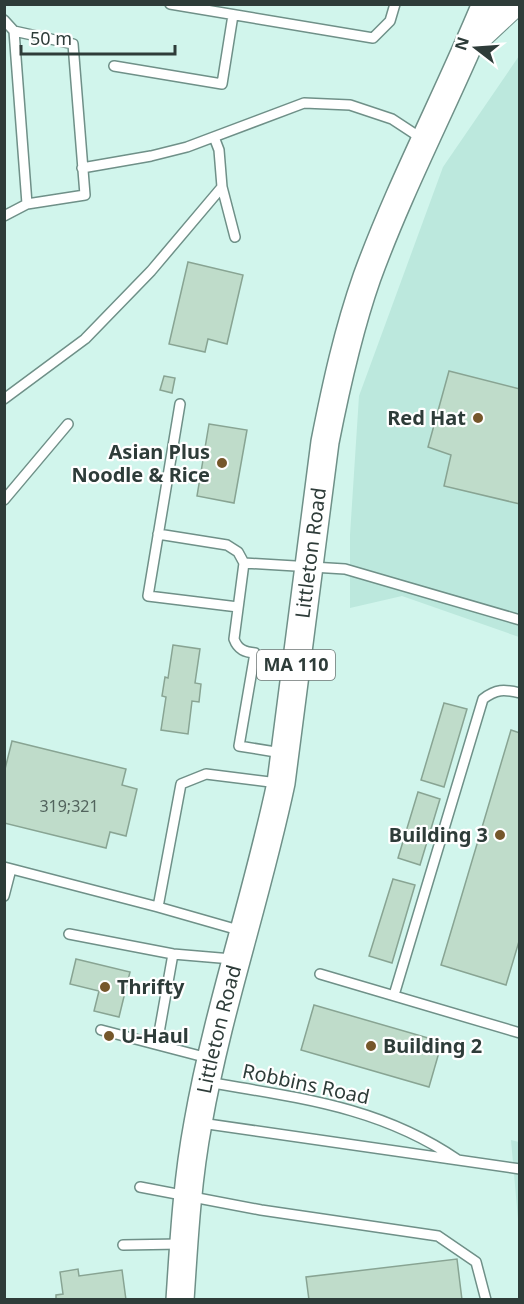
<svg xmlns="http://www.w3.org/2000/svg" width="524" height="1304" font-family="'Noto Sans',sans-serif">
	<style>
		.built { fill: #bce8dd }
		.building { fill: #bfdcca; stroke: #88a493; stroke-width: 1.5 }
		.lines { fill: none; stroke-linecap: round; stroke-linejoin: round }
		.lane-casing { stroke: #6f9088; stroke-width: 12 }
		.secondary-casing { stroke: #6f9088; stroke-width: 28 }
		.primary-casing { stroke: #6f9088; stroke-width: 30 }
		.lane { stroke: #fff; stroke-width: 9 }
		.secondary { stroke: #fff; stroke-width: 26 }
		.primary { stroke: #fff; stroke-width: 27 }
		.poi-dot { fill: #75572b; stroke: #fff; stroke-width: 2 }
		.labels { text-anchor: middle; stroke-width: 4.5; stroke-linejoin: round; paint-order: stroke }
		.number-label { font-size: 16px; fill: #52645d }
		.shield { fill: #fff; stroke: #6d7674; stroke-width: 1.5 }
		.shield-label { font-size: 18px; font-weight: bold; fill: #2e3c39 }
		.poi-label { font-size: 20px; font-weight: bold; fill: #2e3c39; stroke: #fff; text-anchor: end }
		.street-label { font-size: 20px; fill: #2e3c39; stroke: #fff }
	</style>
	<rect width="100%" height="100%" fill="#d1f5ec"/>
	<path class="built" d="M519 56V637L402 596 350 608V535L359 396 443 167Z
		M511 1140 519 1142V1235L518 1219Z"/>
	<path class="building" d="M188 262 243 275 227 344 208 339 205 352 169 344Z
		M449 371 520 389V504L444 486 451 455 428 447Z
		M164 376 175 378 172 393 160 390Z
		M209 424 247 430 234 503 197 496Z
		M173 645 200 649 195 683 201 684 199 702 192 701 188 734 161 730 166 697 162 696 165 677 168 678Z
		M444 703 467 709 444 787 421 780Z
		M511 730 520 733V938L506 985 441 965Z
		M12 741 126 769 122 785 137 789 126 836 110 832 106 848 4 823V773Z
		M418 792 440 799 420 865 398 858Z
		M393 879 415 885 392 963 369 956Z
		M76 959 130 972 119 1017 94 1011 99 991 70 984Z
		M314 1005 442 1042 429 1087 301 1050Z
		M457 1259 462 1300H309L306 1277Z
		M78 1269 79 1276 122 1270 126 1300H56V1295L63 1294 60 1272Z"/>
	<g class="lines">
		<defs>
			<path id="lane" d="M170 4 373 38 390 21 395 4
				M4 20 14 31
				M14 31 73 44 85 195 27 204Z
				M114 66 222 84 233 15
				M82 168 151 156 187 147 304 103 350 105 392 119 424 140
				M222 187 235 237
				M4 216 27 204
				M4 399 85 339 151 271 222 187 219 150 214 137
				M180 404 148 596 238 607
				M4 500 68 424
				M158 534 227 545 238 552 244 563
				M282 753 239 746 255 653C245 652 238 650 234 639L244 563 345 569 520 620
				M4 867 158 907
				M4 896 11 869
				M242 931 158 907 181 784 206 774 278 783
				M69 934 173 954 232 959
				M320 974 520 1033
				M394 995 483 699C496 689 504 689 520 693
				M101 1030 208 1058
				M157 1044 173 954
				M207 1082C298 1098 379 1106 458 1160
				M201 1123 520 1169
				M140 1187 261 1210 438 1236 476 1262 486 1300
				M123 1245 180 1244"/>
			<path id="secondary" d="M469 46 514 4"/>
			<g id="primary">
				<path id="s1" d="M180 1300C184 1240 187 1182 198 1123 218 1009 257 897 281 783L325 442C336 386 348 331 367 277 401 184 448 96 486 4"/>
			</g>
		</defs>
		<use href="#lane" class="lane-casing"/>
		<use href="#secondary" class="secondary-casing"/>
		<use href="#primary" class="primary-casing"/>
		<use href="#lane" class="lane"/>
		<use href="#secondary" class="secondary"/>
		<use href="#primary" class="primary"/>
	</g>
	<g class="poi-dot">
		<circle cx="478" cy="418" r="6"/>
		<circle cx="222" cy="463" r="6"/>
		<circle cx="500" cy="835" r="6"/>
		<circle cx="105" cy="987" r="6"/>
		<circle cx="109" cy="1036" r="6"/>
		<circle cx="371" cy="1046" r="6"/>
	</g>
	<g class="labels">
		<g class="number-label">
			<text x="69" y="812">319;321</text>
		</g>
		<rect class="shield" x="257" y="650" width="78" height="30" rx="4.5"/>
		<g class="shield-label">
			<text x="296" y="671">MA 110</text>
		</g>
		<g class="poi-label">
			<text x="466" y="425">Red Hat</text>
			<text x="210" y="459">Asian Plus<tspan x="210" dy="23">Noodle &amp; Rice</tspan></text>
			<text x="488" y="842">Building 3</text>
			<text x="117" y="994" text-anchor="start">Thrifty</text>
			<text x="121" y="1043" text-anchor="start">U-Haul</text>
			<text x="383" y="1053" text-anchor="start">Building 2</text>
		</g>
		<g class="street-label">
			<text dy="7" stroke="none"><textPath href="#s1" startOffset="760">Littleton Road</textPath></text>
			<text dy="7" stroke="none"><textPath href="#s1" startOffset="274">Littleton Road</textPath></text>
			<text transform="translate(306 1084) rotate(12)" y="7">Robbins Road</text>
		</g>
	</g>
	<rect width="524" height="1304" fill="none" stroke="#2e3c39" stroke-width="12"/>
	<g transform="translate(476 48) rotate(287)" stroke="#ffffff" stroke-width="4.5" paint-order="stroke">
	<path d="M0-4.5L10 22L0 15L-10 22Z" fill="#2e3c39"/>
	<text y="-9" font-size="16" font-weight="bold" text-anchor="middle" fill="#2e3c39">N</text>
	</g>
	<path d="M21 45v9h154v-9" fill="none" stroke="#2e3c39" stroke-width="3"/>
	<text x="30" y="45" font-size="18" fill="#2e3c39" stroke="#ffffff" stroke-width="4.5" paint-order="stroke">50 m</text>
</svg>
